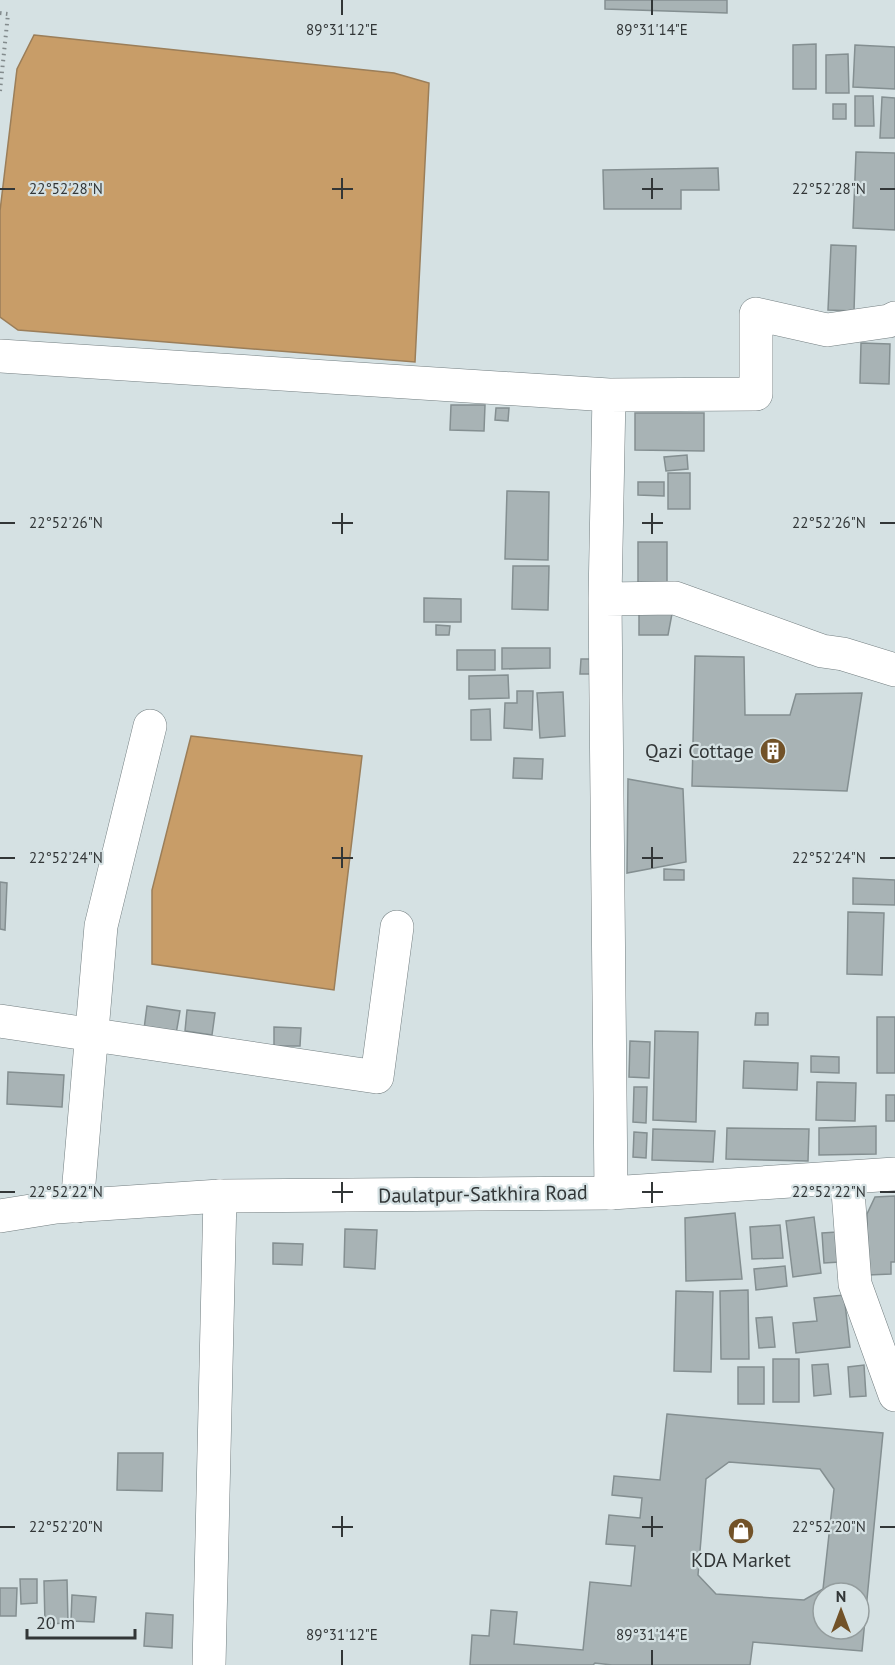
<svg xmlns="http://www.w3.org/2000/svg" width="895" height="1665" font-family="'PT Sans',sans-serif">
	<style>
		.water { fill: #c89d68; stroke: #9b7e59; stroke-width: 1.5 }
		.building { fill: #a8b3b5; stroke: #848f91; stroke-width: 1.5; fill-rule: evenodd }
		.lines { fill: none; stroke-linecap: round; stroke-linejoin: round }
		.street-casing { stroke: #737e80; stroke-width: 34 }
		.secondary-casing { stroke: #737e80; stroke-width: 34 }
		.path { stroke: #838b8d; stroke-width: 4; stroke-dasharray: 1.5 4.5; stroke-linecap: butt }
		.street { stroke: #fff; stroke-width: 33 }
		.secondary { stroke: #fff; stroke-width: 33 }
		.ticks { fill: none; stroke: #323637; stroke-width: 2 }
		.labels { text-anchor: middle; stroke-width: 4.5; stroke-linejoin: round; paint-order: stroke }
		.poi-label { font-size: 20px; fill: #323637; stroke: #d5e1e3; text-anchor: end }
		.street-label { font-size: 20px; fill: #323637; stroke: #d5e1e3 }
		.ticks-label { font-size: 15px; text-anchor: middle; fill: #323637; stroke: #d5e1e3; stroke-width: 4.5; stroke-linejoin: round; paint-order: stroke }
	</style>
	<rect width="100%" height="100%" fill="#d5e1e3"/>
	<path class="water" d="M34 35 394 73 429 83 415 362 18 330 0 317V211L17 69Z
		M191 736 362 756 334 990 152 964V890Z"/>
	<path class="building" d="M605 0H727V13L605 9Z
		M816 44V89H793V45Z
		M855 45 895 47V89L853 87Z
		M848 54 849 93H826V55Z
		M855 96H873L874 126H855Z
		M882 97 895 98V138H880Z
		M833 104H846V119H833Z
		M856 152 895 153V230L853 228Z
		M718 168 719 190H681V209H604L603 170Z
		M831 245 856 246 854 311 828 310Z
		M861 343 890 344 889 384 860 383Z
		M451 405H485L484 431 450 430Z
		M496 408H509L508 421 495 420Z
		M635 413H704V451L635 450Z
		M687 455 688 469 666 471 664 457Z
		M668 473H690V509H668Z
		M638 482H664V496L638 495Z
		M507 491 549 492 548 560 505 559Z
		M638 542H667V591L638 590Z
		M513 566H549L548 610 512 609Z
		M424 598 461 599V622H424Z
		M675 598 668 635H639V602Z
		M436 625 450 626 449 635H436Z
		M502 648H550V668L502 669Z
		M457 650H495V670H457Z
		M695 656 744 657 745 715H790L796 694 862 693 847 791 692 786Z
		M581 659H596L595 674H580Z
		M508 675 509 698 469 699V676Z
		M517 691H533L532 730 504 728 505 703H517Z
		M563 692 565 736 540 738 537 693Z
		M490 709 491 740H471V710Z
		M514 758 543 759 542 779 513 778Z
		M628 779 683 789 686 862 627 873Z
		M664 869 684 870V880H664Z
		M853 878 895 880V905L853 904Z
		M0 882 7 883 5 930 0 929Z
		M848 912 884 913 882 975 847 974Z
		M147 1006 180 1011 176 1034 144 1029Z
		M187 1010 215 1013 212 1035 185 1031Z
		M756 1013H768V1025H755Z
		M877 1017H895V1073H877Z
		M274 1027 301 1028 300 1046H274Z
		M655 1031 698 1032 696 1122 653 1120Z
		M630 1041 650 1042 649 1078 629 1077Z
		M811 1056 839 1057V1073L811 1072Z
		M744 1061 798 1063 797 1090 743 1088Z
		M8 1072 64 1075 62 1107 7 1104Z
		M817 1082 856 1083 855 1121 816 1120Z
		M634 1087H647L646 1123 633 1122Z
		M886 1095H895V1121H886Z
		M876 1126V1154L819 1155V1128Z
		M727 1128 809 1129 808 1161 726 1159Z
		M653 1129 715 1131 713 1162 652 1160Z
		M634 1132 647 1133 646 1158 633 1157Z
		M895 1196V1262H891V1274L868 1275 867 1214 875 1197Z
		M735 1213 742 1279 686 1281 685 1218Z
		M814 1217 821 1273 793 1277 786 1221Z
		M780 1225 783 1258 752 1259 750 1227Z
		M345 1229 377 1230 375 1269 344 1267Z
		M837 1232 840 1262 824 1263 822 1233Z
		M273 1243 303 1244 302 1265 273 1264Z
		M785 1266 787 1286 756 1290 754 1269Z
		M748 1290 749 1359H721L720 1291Z
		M676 1291 713 1292 711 1372 674 1371Z
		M844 1295 850 1347 796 1353 793 1323 817 1321 814 1298Z
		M772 1317 775 1347 759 1348 756 1318Z
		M773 1359H799V1402H773Z
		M828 1364 831 1394 814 1396 812 1365Z
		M864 1365 866 1396 850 1397 848 1367Z
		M738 1367H764V1404H738Z
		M667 1414 883 1433 862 1651 753 1642 750 1665H612L595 1663 593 1665H470L472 1635 489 1636 491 1610 517 1612 514 1644 583 1650 590 1582 631 1586 635 1546 606 1544 609 1515 640 1518 642 1498 612 1495 614 1476 660 1480ZM729 1462 820 1469 834 1489 823 1589 804 1600 716 1594 698 1575 706 1479ZM823 1593H859V1629H823Z
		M118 1453H163L162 1491 117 1490Z
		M20 1579H37V1603L21 1604Z
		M67 1580 68 1623 45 1624 44 1581Z
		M0 1588H17L16 1616H0Z
		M72 1595 96 1597 94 1622 71 1621Z
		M146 1613 173 1615 172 1648 144 1646Z"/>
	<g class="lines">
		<defs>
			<path id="street" d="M0 356 609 395 605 599 611 1193
				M609 395 756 394V314L827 330 889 321 895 318
				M605 599 675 598 822 651 843 654 895 670
				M0 1021 377 1077 397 927
				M847 1178 855 1284 895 1395
				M77 1206 101 926 150 726
				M209 1665 220 1196"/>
			<path id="secondary" d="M0 1216 56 1207 220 1196 611 1193 895 1174"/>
		</defs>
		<use href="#street" class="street-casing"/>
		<use href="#secondary" class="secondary-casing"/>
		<path class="path" d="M0 13 8 14 0 91"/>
		<use href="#street" class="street"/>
		<use href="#secondary" class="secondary"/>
	</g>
	<path class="ticks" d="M342 0V15M652 0V15M342 178V199M652 178V199M0 189H15M332 189H353M642 189H663M880 189H895M342 513V534M652 513V534M0 523H15M332 523H353M642 523H663M880 523H895M342 847V868M652 847V868M0 858H15M332 858H353M642 858H663M880 858H895M342 1182V1203M652 1182V1203M0 1192H15M332 1192H353M642 1192H663M880 1192H895M342 1516V1537M652 1516V1537M0 1527H15M332 1527H353M642 1527H663M880 1527H895M342 1650V1665M652 1650V1665"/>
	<defs>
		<symbol id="building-disc" viewBox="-11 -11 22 22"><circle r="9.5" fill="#725228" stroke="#d5e1e3"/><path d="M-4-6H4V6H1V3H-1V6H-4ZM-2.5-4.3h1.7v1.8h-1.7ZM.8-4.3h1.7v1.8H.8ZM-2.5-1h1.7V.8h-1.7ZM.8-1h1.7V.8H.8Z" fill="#fff"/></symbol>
		<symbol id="shop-disc" viewBox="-11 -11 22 22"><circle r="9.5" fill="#725228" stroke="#d5e1e3"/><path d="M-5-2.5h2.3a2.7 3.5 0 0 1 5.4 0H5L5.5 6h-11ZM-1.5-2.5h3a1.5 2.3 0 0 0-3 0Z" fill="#fff"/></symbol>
	</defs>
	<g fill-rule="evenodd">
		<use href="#building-disc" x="758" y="736" width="30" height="30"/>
		<use href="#shop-disc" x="726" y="1516" width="30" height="30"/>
	</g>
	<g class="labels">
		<g class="poi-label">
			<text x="754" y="758">Qazi Cottage</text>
			<text x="741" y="1567" text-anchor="middle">KDA Market</text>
		</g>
		<g class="street-label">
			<text transform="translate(483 1194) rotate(-1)" y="7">Daulatpur-Satkhira Road</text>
		</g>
	</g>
	<g class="ticks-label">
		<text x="342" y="35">89°31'12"E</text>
		<text x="652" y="35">89°31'14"E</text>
		<text x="66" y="194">22°52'28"N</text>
		<text x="829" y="194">22°52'28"N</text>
		<text x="66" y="528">22°52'26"N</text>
		<text x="829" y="528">22°52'26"N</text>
		<text x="66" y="863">22°52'24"N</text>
		<text x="829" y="863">22°52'24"N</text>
		<text x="66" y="1197">22°52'22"N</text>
		<text x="829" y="1197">22°52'22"N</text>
		<text x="66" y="1532">22°52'20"N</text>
		<text x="829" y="1532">22°52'20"N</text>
		<text x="342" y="1640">89°31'12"E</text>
		<text x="652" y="1640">89°31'14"E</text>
	</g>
	<g transform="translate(841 1611)"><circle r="28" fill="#d5e1e3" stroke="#949d9e" stroke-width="1.5"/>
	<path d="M0-4.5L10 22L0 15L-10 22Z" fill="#725228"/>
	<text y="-9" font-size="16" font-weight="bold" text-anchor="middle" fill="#323637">N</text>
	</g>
	<path d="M27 1629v9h108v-9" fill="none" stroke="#323637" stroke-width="3"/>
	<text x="36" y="1629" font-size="18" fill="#323637" stroke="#d5e1e3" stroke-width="4.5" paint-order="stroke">20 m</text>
</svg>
